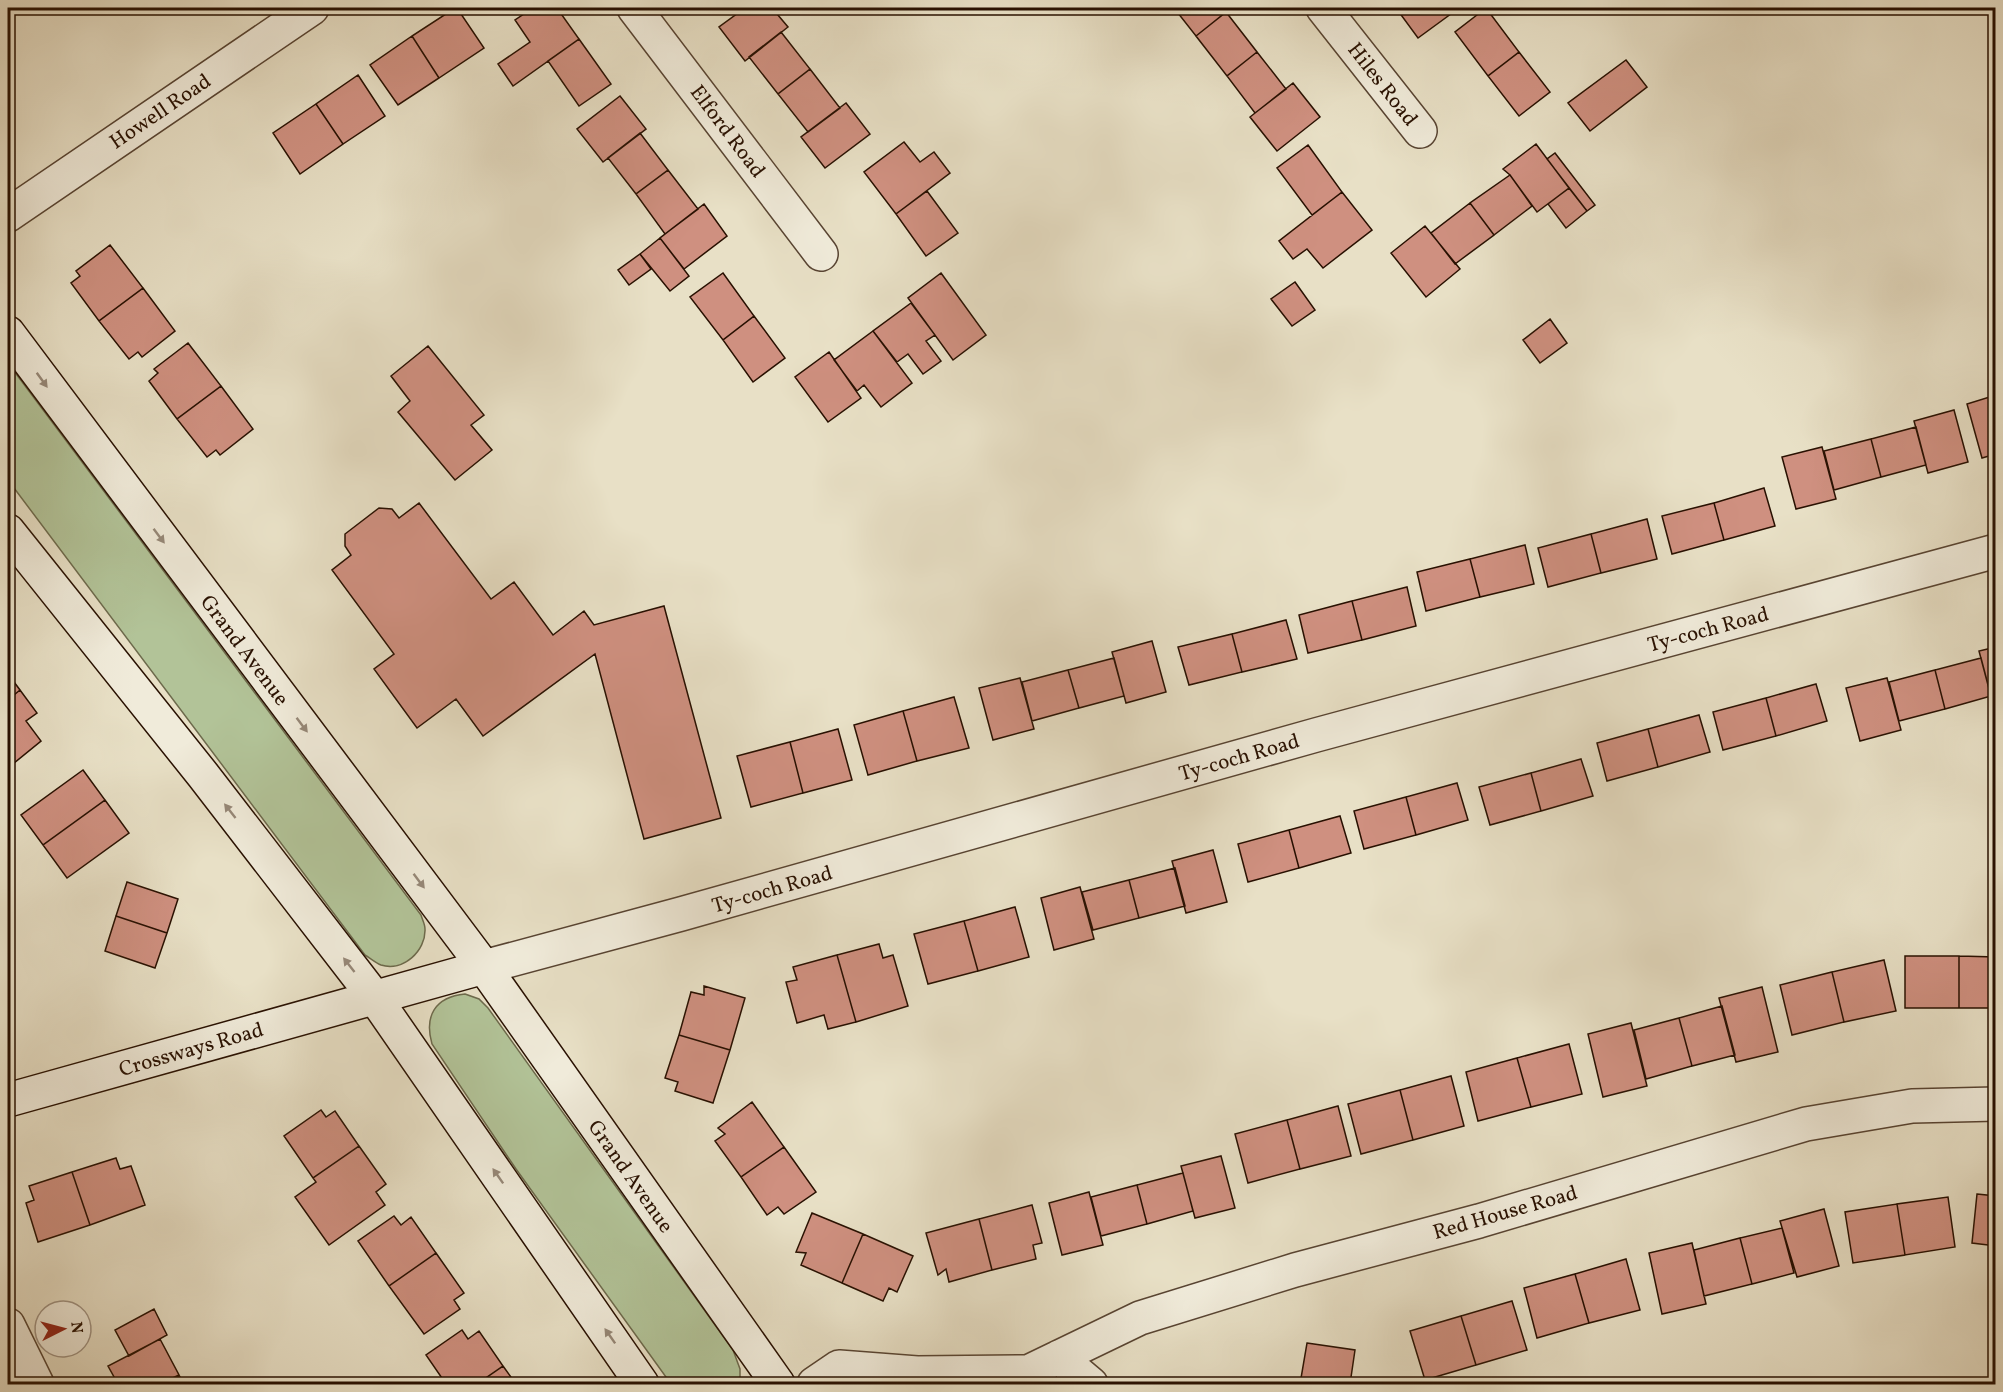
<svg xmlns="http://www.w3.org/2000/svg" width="2003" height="1392" font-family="Vollkorn,serif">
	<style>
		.green { fill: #b2c398; stroke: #6d6a4c; stroke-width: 1.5 }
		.building { fill: #cf9080; stroke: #281001; stroke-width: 1.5 }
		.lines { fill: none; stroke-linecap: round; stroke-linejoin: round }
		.street-casing { stroke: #584432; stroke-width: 36 }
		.secondary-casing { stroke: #281001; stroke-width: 36 }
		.street { stroke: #f0ebda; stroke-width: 33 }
		.secondary { stroke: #f0ebda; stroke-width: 33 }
		.oneway { fill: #968878 }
		.labels { text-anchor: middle; stroke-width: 6; stroke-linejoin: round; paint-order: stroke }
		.street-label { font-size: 21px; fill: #281001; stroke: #f0ebda }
	</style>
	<rect width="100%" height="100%" fill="#e8e0c6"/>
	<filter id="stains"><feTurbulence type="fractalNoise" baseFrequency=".00333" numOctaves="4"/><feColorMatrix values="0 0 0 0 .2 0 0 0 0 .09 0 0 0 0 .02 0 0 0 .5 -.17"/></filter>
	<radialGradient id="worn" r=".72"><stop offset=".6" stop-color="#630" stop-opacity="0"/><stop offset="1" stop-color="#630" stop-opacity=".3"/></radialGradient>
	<path class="green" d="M8 363 421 915C422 919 425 924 425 929 426 951 403 972 381 965 376 963 370 958 365 955L8 480Z
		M465 994 479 999 488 1008 733 1350 740 1369V1384H671L516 1169 432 1044C424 1016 435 997 465 994Z"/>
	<path class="building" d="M455 8H457L484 48 439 78 412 36Z
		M533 8H557L579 39 513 86 498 64 530 42 515 20Z
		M701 8H714L706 13Z
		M745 8H772L788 27 745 61 719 27Z
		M1174 8H1223L1226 12 1196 36Z
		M1396 8H1459L1418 38Z
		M1486 8 1519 52 1488 76 1455 32Z
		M1226 12 1257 52 1227 76 1196 36Z
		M781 32 810 69 778 94 749 57Z
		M412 36 439 78 398 105 370 65Z
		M579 39 611 84 579 106 548 61Z
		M1257 52 1286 89 1255 113 1227 76Z
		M1519 52 1550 92 1519 116 1488 76Z
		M1626 60 1647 87 1590 131 1568 103Z
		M810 69 840 108 808 132 778 94Z
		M358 75 385 116 343 144 316 104Z
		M1293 83 1320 117 1277 151 1250 117Z
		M620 96 646 129 603 162 577 129Z
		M846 103 870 134 825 168 801 137Z
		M316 104 343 144 300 174 273 133Z
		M640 133 668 170 636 194 608 158Z
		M904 142 920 162 934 152 950 173 896 214 864 172Z
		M1536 144 1569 188 1537 212 1510 175 1503 169Z
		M1308 145 1342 192 1312 215 1277 168Z
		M1555 153 1595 205 1587 211 1547 159Z
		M668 170 698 209 665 234 636 194Z
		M1510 175 1532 206 1494 235 1470 203Z
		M1569 188 1587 211 1566 228 1548 204Z
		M927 191 958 233 926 256 896 214Z
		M1342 192 1372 230 1323 268 1307 249 1293 259 1279 241Z
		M1470 203 1494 235 1455 264 1431 233Z
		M704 204 727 236 684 269 660 238Z
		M1425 226 1460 269 1426 297 1391 253Z
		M660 238 689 276 670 291 640 254Z
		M110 245 143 288 99 321 71 283 80 276 76 271Z
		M640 254 651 269 629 285 618 270Z
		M723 273 754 316 723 340 690 297Z
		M941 273 986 335 953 360 908 298Z
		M1295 282 1315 310 1292 326 1271 299Z
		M143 288 175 331 142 357 138 352 129 359 99 321Z
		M911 303 935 335 926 341 941 361 923 374 908 354 897 362 873 331Z
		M754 316 785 358 753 382 723 340Z
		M1550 319 1567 343 1540 363 1523 340Z
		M873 331 912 383 881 407 864 385 857 391 834 360Z
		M188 343 221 386 177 419 149 381 158 373 154 369Z
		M428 346 484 415 471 425 492 450 455 480 398 412 410 401 391 376Z
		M829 352 861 398 828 422 795 377Z
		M221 386 253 429 220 455 216 450 207 457 177 419Z
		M1996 395V454L1982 458 1967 404Z
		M1954 410 1968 462 1928 473 1914 421Z
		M1916 427 1926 465 1881 477 1871 439Z
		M1871 439 1881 477 1834 490 1824 451Z
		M1822 447 1836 499 1796 509 1782 457Z
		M1764 488 1775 526 1724 540 1714 503Z
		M419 503 491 599 514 582 553 635 584 611 594 625 664 606 721 818 644 839 595 654 483 736 456 699 417 728 374 669 394 654 332 570 351 555 345 546V534L379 508 392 509 399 518Z
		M1714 503 1724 540 1672 554 1662 516Z
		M1647 519 1657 559 1601 573 1591 534Z
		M1591 534 1601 573 1548 587 1538 548Z
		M1525 545 1534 584 1480 597 1470 559Z
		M1470 559 1480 597 1426 611 1417 572Z
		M1407 587 1416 626 1362 640 1352 601Z
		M1352 601 1362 640 1308 653 1299 615Z
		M1286 620 1297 659 1242 672 1232 634Z
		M1232 634 1242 672 1189 685 1178 647Z
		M1152 641 1166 692 1126 703 1112 652Z
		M1996 647V703L1993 704 1979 651Z
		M1114 658 1124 696 1079 708 1068 670Z
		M1981 658 1991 696 1945 709 1935 670Z
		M1068 670 1079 708 1032 721 1022 682Z
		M1935 670 1945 709 1899 721 1889 682Z
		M8 674 20 690 8 700Z
		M1020 678 1034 729 993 740 979 688Z
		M1887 678 1901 730 1860 741 1846 688Z
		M1816 684 1827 721 1776 736 1766 698Z
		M20 690 37 713 26 721 41 741 8 768V700Z
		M954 697 969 748 917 761 903 711Z
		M1766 698 1776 736 1723 750 1713 712Z
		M903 711 917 761 868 775 854 725Z
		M1699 715 1710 752 1658 767 1648 729Z
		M838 729 852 780 803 793 790 742Z
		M1648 729 1658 767 1607 781 1597 743Z
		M790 742 803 793 751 807 737 756Z
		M1581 759 1593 796 1541 811 1531 773Z
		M83 770 105 800 43 845 21 815Z
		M1531 773 1541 811 1490 825 1479 787Z
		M1457 783 1468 820 1416 835 1406 797Z
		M1406 797 1416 835 1364 849 1354 811Z
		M105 800 129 833 67 878 43 845Z
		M1340 816 1351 853 1299 868 1289 830Z
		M1289 830 1299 868 1248 882 1238 844Z
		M1213 850 1227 902 1186 913 1172 861Z
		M1175 868 1185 906 1139 918 1129 880Z
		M1129 880 1139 918 1093 930 1082 892Z
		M127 882 178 899 167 933 116 916Z
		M1080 887 1094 939 1054 950 1041 898Z
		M1015 907 1029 957 978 971 964 921Z
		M116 916 167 933 155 968 105 951Z
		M964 921 978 971 928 984 914 934Z
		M879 944 883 958 893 955 908 1006 856 1022 837 955Z
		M837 955 856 1022 828 1029 824 1015 797 1023 786 982 797 980 793 967Z
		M1905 956H1959V1008H1905Z
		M1959 956 1996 957V1008H1959Z
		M1884 960 1896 1011 1844 1022 1832 972Z
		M1832 972 1844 1022 1792 1035 1780 985Z
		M704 986 745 998 730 1050 679 1035 691 992 704 995Z
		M1762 987 1778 1052 1736 1062 1719 998Z
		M1722 1006 1735 1055 1692 1066 1679 1018Z
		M1679 1018 1692 1066 1646 1079 1634 1030Z
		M1631 1023 1647 1086 1603 1097 1588 1034Z
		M679 1035 730 1050 713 1103 675 1091 678 1082 665 1078Z
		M1569 1044 1582 1094 1531 1107 1517 1058Z
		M1517 1058 1531 1107 1478 1121 1466 1072Z
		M1451 1076 1464 1126 1413 1140 1400 1090Z
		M1400 1090 1413 1140 1361 1154 1348 1104Z
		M752 1102 784 1147 741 1177 715 1141 725 1134 718 1128Z
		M1338 1106 1351 1156 1300 1169 1287 1120Z
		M321 1110 326 1117 335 1111 359 1146 313 1178 284 1136Z
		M1287 1120 1300 1169 1248 1183 1235 1134Z
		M359 1146 386 1184 376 1192 385 1205 329 1245 295 1197 316 1182 313 1178Z
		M784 1147 816 1192 784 1214 778 1207 767 1215 741 1177Z
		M1221 1156 1235 1208 1195 1218 1181 1166Z
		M116 1158 120 1169 131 1166 145 1205 90 1225 72 1172Z
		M72 1172 90 1225 38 1242 26 1203 34 1200 29 1186Z
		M1183 1173 1193 1211 1147 1224 1137 1185Z
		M1137 1185 1147 1224 1101 1236 1091 1197Z
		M1089 1192 1103 1245 1062 1255 1049 1203Z
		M1977 1194 1996 1196V1246L1972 1243Z
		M1948 1197 1955 1247 1905 1255 1897 1204Z
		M1897 1204 1905 1255 1853 1263 1845 1212Z
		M1032 1205 1042 1243 1033 1245 1036 1259 992 1270 979 1219Z
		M1824 1209 1839 1266 1797 1277 1780 1221Z
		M812 1213 863 1234 842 1283 801 1265 806 1253 796 1252Z
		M394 1216 401 1225 411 1217 436 1253 389 1286 358 1241Z
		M979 1219 992 1270 949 1282 946 1269 938 1275 926 1233Z
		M1782 1228 1794 1273 1752 1284 1740 1238Z
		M863 1234 913 1256 897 1292 889 1288 883 1301 842 1283Z
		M1740 1238 1752 1284 1704 1296 1694 1250Z
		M1692 1243 1706 1304 1662 1314 1649 1253Z
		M436 1253 464 1293 454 1300 460 1309 424 1334 389 1286Z
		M1626 1259 1640 1310 1589 1323 1575 1274Z
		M1575 1274 1589 1323 1537 1338 1524 1288Z
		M1512 1301 1527 1350 1476 1365 1461 1316Z
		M154 1309 167 1335 129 1356 115 1330Z
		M1461 1316 1476 1365 1425 1380 1410 1331Z
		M462 1330 468 1339 479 1331 503 1366 477 1384H446L426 1355Z
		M160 1339 179 1375 160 1384H118L108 1366Z
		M1307 1343 1355 1350 1350 1384H1300Z
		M503 1366 516 1384H477Z
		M179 1375 184 1384H160Z"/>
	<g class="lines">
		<defs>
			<path id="street" d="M634 8 821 254
				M1323 8 1420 131
				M8 215 312 8
				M484 967 681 914 1316 735 1996 551
				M8 1325 37 1384
				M1059 1357 1091 1384
				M814 1384 839 1367 917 1373 1028 1372
				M1018 1384 1028 1372 1140 1318 1295 1270 1479 1221 1806 1124 1912 1106 1996 1104"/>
			<path id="secondary" d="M8 333 484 967 778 1384
				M8 531 203 775 375 998 642 1384
				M8 1100 484 967"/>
		</defs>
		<use href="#street" class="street-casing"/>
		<use href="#secondary" class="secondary-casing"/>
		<use href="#street" class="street"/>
		<use href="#secondary" class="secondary"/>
	</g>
	<defs><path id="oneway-solid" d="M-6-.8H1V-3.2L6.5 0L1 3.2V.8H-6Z" transform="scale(1.5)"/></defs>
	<g class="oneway">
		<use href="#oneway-solid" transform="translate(42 380) rotate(54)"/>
		<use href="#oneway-solid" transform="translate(159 536) rotate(53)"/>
		<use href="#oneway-solid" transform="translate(302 725) rotate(53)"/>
		<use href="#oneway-solid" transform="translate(230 811) rotate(-128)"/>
		<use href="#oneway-solid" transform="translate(419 881) rotate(53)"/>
		<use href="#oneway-solid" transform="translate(349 965) rotate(-128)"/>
		<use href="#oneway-solid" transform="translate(498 1176) rotate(-125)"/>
		<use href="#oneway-solid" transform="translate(610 1336) rotate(-125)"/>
	</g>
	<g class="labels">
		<g class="street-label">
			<text transform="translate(1383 84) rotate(52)" y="7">Hiles Road</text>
			<text transform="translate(160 111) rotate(-34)" y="7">Howell Road</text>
			<text transform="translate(728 131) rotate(53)" y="7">Elford Road</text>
			<text transform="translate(1708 629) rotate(-15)" y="7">Ty-coch Road</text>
			<text transform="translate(245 650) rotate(53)" y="7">Grand Avenue</text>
			<text transform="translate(1239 757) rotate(-16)" y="7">Ty-coch Road</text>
			<text transform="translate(772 889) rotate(-16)" y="7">Ty-coch Road</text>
			<text transform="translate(191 1049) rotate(-16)" y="7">Crossways Road</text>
			<text transform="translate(631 1176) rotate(55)" y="7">Grand Avenue</text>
			<text transform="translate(1505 1212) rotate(-16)" y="7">Red House Road</text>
		</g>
	</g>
	<rect width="2003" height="1392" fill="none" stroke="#e8e0c6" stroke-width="30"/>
	<rect x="9" y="9" width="1985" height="1374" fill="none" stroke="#281001" stroke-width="3"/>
	<rect x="15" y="15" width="1973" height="1362" fill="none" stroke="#281001" stroke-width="1.5"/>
	<g transform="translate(63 1329) rotate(84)"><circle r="28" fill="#f0ebda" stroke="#a09383" stroke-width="1.5"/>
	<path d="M0-4.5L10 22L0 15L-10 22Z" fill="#8f2418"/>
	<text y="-9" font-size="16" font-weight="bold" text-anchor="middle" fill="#281001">N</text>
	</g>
	<rect width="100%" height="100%" filter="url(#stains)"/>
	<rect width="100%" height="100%" fill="url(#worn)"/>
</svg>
